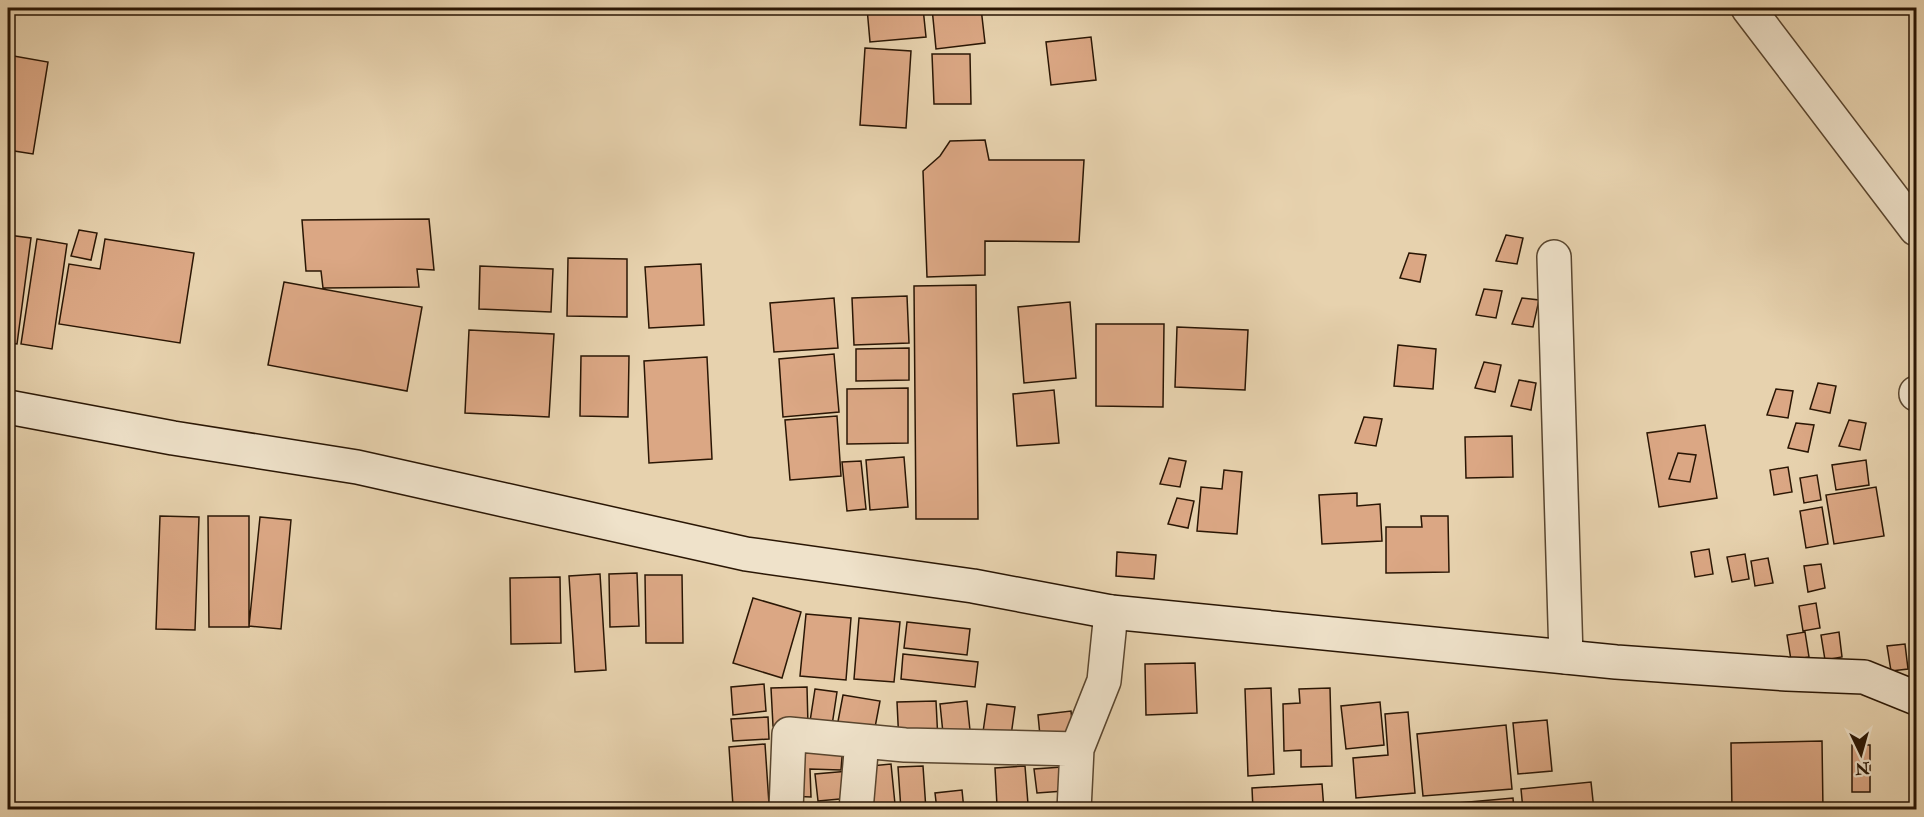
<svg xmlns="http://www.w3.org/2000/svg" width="1924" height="817" font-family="'IM FELL Double Pica',serif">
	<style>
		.building { fill: #dba784; stroke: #2a1604; stroke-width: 1.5 }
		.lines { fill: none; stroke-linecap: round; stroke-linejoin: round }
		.minor-casing { stroke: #59452e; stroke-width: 36 }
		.secondary-casing { stroke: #2a1604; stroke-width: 36 }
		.minor { stroke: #efe2ca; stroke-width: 33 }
		.secondary { stroke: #efe2ca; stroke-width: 33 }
	</style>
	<rect width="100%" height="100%" fill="#e7d2ae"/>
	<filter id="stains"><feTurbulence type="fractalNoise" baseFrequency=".00333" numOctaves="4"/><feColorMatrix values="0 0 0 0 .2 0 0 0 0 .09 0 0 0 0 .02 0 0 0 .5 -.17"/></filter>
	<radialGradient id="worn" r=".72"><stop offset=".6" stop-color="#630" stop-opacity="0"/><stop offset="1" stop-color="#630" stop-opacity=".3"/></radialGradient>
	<path class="building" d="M867 8H923L926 37 870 42Z
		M932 8H981L985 43 936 49Z
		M1091 37 1096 80 1051 85 1046 42Z
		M865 48 911 51 906 128 860 125Z
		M932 54H970L971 104H934Z
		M8 55 48 62 33 154 8 150Z
		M985 140 989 160H1084L1079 242 985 241V275L927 277 923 171 940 156 950 141Z
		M429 219 434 270 417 269 419 287 323 288 321 271H306L302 220Z
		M79 230 97 233 91 260 71 256Z
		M8 235 31 238 17 344 8 343Z
		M1506 235 1523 238 1517 264 1496 261Z
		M37 239 67 244 52 349 21 344Z
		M105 239 194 253 180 343 59 324 69 264 100 269Z
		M1409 253 1426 255 1420 282 1400 278Z
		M568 258 627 259V317L567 316Z
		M701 264 704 325 649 328 645 267Z
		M480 266 553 269 551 312 479 309Z
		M284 282 422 307 407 391 268 365Z
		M976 285 978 519H916L914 286Z
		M1484 289 1502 291 1496 318 1476 315Z
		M907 296 909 343 854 345 852 298Z
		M834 298 838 348 774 352 770 303Z
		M1522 298 1539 300 1533 327 1512 324Z
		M1070 302 1076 378 1024 383 1018 307Z
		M1096 324H1164L1163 407 1096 406Z
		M1177 327 1248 330 1245 390 1175 387Z
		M469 330 554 334 549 417 465 413Z
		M1398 345 1436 349 1433 389 1394 386Z
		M909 348V380L856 381V349Z
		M834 354 839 412 783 417 779 359Z
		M581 356H629L628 417 580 416Z
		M707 357 712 459 649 463 644 361Z
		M1484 362 1501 365 1495 392 1475 388Z
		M1519 380 1536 383 1531 410 1511 406Z
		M1818 383 1836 386 1830 413 1810 409Z
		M908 388V443L847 444V389Z
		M1776 389 1793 391 1788 418 1767 415Z
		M1054 390 1059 443 1017 446 1013 394Z
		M837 416 841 476 790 480 785 420Z
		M1364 417 1382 419 1376 446 1355 443Z
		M1849 420 1866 423 1860 450 1839 446Z
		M1796 423 1814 425 1808 452 1788 448Z
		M1705 425 1717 498 1659 507 1647 433Z
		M1512 436 1513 477 1466 478 1465 437Z
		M1678 453 1696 455 1690 482 1669 479Z
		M904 457 908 507 870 510 866 460Z
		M1169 458 1186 461 1180 487 1160 484Z
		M1866 460 1869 485 1836 490 1832 465Z
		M861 461 866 509 847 511 842 462Z
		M1788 467 1792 492 1774 495 1770 470Z
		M1224 470 1242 472 1237 534 1197 531 1201 487 1222 489Z
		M1817 475 1821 500 1804 503 1800 478Z
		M1876 487 1884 536 1834 544 1826 495Z
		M1357 493V506L1380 504 1382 541 1322 544 1319 495Z
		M1177 498 1194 501 1188 528 1168 524Z
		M1822 507 1828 544 1806 548 1800 511Z
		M160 516 199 517 195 630 156 629Z
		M208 516H249V627H209Z
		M1421 516H1448L1449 572 1386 573V527H1422Z
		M260 517 291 520 281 629 249 626Z
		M1709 549 1713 574 1695 577 1691 552Z
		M1117 552 1156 555 1154 579 1116 576Z
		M1745 554 1749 579 1732 582 1727 557Z
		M1768 558 1773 583 1755 586 1751 561Z
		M1821 564 1825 588 1808 592 1804 566Z
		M637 573 639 626 610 627 609 574Z
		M600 574 606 670 575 672 569 576Z
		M645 575H682L683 643H646Z
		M560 577 561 643 511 644 510 578Z
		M753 598 801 612 782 678 733 663Z
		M1816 603 1820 628 1803 631 1799 606Z
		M806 614 851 618 846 680 800 676Z
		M859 618 900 622 894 682 854 679Z
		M907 622 970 629 967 655 904 648Z
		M1805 632 1809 657 1791 660 1787 635Z
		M1839 632 1842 657 1825 660 1821 635Z
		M1905 644 1908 669 1891 671 1887 646Z
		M903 654 978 662 975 687 901 679Z
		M1195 663 1197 713 1146 715 1145 664Z
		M764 684 766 711 733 715 731 687Z
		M807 687 808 726H773L771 688Z
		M1271 688 1274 774 1248 776 1245 689Z
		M1330 688 1332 766 1301 767V750L1284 751 1283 704 1300 703 1299 689Z
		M815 689 837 692 831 732 809 728Z
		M843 695 880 701 873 738 836 732Z
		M936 701 938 741 899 743 897 702Z
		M967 701 971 740 944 743 940 704Z
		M1380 702 1384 745 1346 749 1341 706Z
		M987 704 1015 707 1010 743 982 739Z
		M1071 711 1074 742 1041 746 1038 715Z
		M1408 712 1415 793 1356 798 1353 758 1388 755 1385 714Z
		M768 717 769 739 733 741 731 719Z
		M1547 720 1552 771 1518 774 1513 723Z
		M1506 725 1512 789 1423 796 1417 734Z
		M791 741 843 745 841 770 810 769 811 797 788 796Z
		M1822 741 1823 810H1732L1731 743Z
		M765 744 769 804 733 806 729 747Z
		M1852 745H1870V792H1852Z
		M891 764 895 804 864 807 860 767Z
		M923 766 926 810H901L898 767Z
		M1025 766 1028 804 997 806 995 768Z
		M1062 767 1064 791 1037 793 1034 769Z
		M849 771 851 798 818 801 815 774Z
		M1591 782 1594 810H1523L1521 789Z
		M1322 784 1324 810H1253L1252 788Z
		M962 790 964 810H937L935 793Z
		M1513 798 1514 810H1458V803Z
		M804 806 847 807V810H804Z"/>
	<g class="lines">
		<defs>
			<path id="minor" d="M1748 8 1916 229
				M1554 257 1566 657
				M1916 393V394
				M786 810 789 734 905 745 1077 749 1104 681 1111 612
				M856 810 862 741
				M1074 810 1077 749"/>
			<path id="secondary" d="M8 407 173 438 357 467 746 554 973 586 1111 612 1616 662 1787 674 1864 677 1916 698"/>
		</defs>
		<use href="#minor" class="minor-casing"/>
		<use href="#secondary" class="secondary-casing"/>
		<use href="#minor" class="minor"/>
		<use href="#secondary" class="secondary"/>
	</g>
	<rect width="1924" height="817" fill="none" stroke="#e7d2ae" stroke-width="30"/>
	<rect x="9" y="9" width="1906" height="799" fill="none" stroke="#2a1604" stroke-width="3"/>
	<rect x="15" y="15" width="1894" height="787" fill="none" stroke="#2a1604" stroke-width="1.5"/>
	<g transform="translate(1861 754) rotate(175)" stroke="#efe2ca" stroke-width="4.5" paint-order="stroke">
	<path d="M0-4.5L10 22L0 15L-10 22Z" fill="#2a1604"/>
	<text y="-9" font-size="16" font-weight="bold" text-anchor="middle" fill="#2a1604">N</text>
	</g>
	<rect width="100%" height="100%" filter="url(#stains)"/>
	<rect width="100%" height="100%" fill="url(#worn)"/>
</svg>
